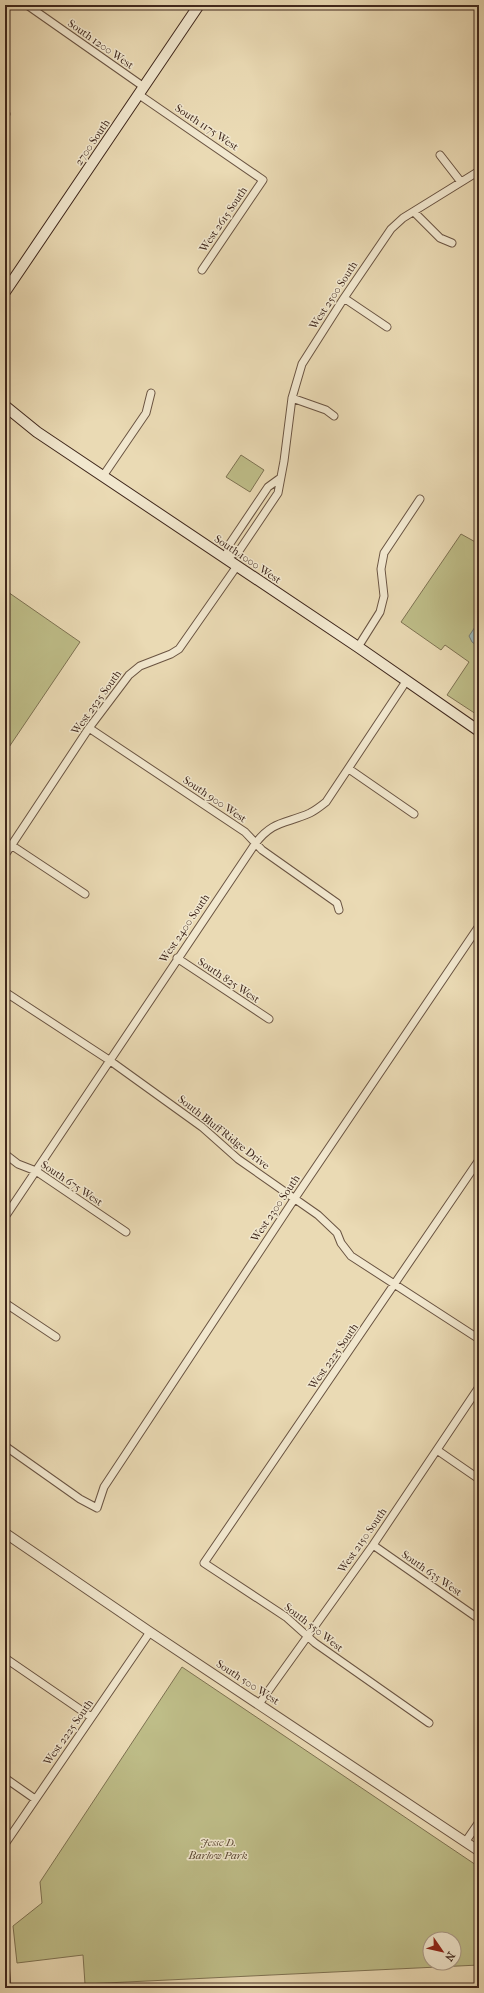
<svg xmlns="http://www.w3.org/2000/svg" width="484" height="1993" font-family="'IM FELL French Canon',serif">
	<style>
		.green { fill: #bebd88; stroke: #7e7252; fill-rule: evenodd }
		.water { fill: #9cb8b8; stroke: #777e7a }
		.lines { fill: none; stroke-linecap: round; stroke-linejoin: round }
		.minor-casing { stroke: #6a5442; stroke-width: 9 }
		.tertiary-casing { stroke: #6a5442; stroke-width: 11 }
		.secondary-casing { stroke: #3f271c; stroke-width: 12 }
		.minor { stroke: #f1e7ce; stroke-width: 7 }
		.tertiary { stroke: #f1e7ce; stroke-width: 9 }
		.secondary { stroke: #f1e7ce; stroke-width: 10 }
		.labels { text-anchor: middle; stroke-width: 3; stroke-linejoin: round; paint-order: stroke }
		.street-label { font-size: 11px; fill: #3f271c; stroke: #f1e7ce }
		.park-label { font-size: 11px; font-style: italic; fill: #5f4c37; stroke: #f1e7ce }
	</style>
	<rect width="100%" height="100%" fill="#eadab4"/>
	<filter id="stains"><feTurbulence type="fractalNoise" baseFrequency=".005" numOctaves="4"/><feColorMatrix values="0 0 0 0 .2 0 0 0 0 .09 0 0 0 0 .02 0 0 0 .5 -.17"/></filter>
	<radialGradient id="worn" r=".72"><stop offset=".6" stop-color="#630" stop-opacity="0"/><stop offset="1" stop-color="#630" stop-opacity=".3"/></radialGradient>
	<path class="green" d="M241 455 264 470 250 492 226 477Z
		M461 534 479 544V716L447 695 469 662 445 645 441 650 401 622Z
		M5 590 80 642 5 753Z
		M182 1667 479 1867V1965L85 1984 83 1955 17 1963 13 1926 42 1903 40 1882ZM430 1939H454V1963H430Z"/>
	<path class="water" d="M475 627H479V647L472 642 469 636Z"/>
	<g class="lines">
		<defs>
			<path id="minor" d="M27 5 144 87
				M138 94 263 180 202 270
				M5 113 6 114
				M440 155 461 182
				M414 212 440 238 452 243
				M344 298 387 327
				M292 398 326 410 334 416
				M103 476 146 413 151 393
				M226 558 239 551 278 493 284 461 292 398 302 364 344 298 391 229 403 218 479 171
				M226 558 229 545 268 487 279 479
				M358 647 380 612 384 596 381 569 384 553 420 499
				M89 728 245 832 262 850 337 903 339 910
				M349 769 414 814
				M11 845 85 894
				M5 855 89 728 129 675 140 666 171 654 179 649 237 566
				M177 958 269 1019
				M5 992 109 1060 202 1127 238 1159 318 1215 337 1233 341 1243 351 1256 479 1339
				M5 1154 18 1164 36 1171 126 1232
				M5 1217 255 844C273 820 286 824 310 813 316 810 321 806 326 802L407 680
				M5 1303 56 1337
				M5 1446 80 1499 97 1508 104 1487 295 1198 479 926
				M437 1450 479 1479
				M373 1545 479 1619
				M5 1658 91 1717
				M259 1704 373 1545 479 1387
				M429 1723 315 1643 286 1617 204 1563 479 1160
				M5 1778 35 1799
				M466 1841 479 1822
				M5 1844 150 1632
				M5 1962 7 1988"/>
			<path id="tertiary" d="M5 1533 150 1632 479 1851"/>
			<path id="secondary" d="M5 292 199 5
				M5 406 37 432 358 647 479 731"/>
		</defs>
		<use href="#minor" class="minor-casing"/>
		<use href="#tertiary" class="tertiary-casing"/>
		<use href="#secondary" class="secondary-casing"/>
		<use href="#minor" class="minor"/>
		<use href="#tertiary" class="tertiary"/>
		<use href="#secondary" class="secondary"/>
	</g>
	<g class="labels">
		<g class="street-label">
			<text transform="translate(101 44) rotate(35)" y="4">South 1200 West</text>
			<text transform="translate(207 127) rotate(34)" y="4">South 1175 West</text>
			<text transform="translate(92 142) rotate(-56)" y="4">2700 South</text>
			<text transform="translate(223 219) rotate(-56)" y="4">West 2615 South</text>
			<text transform="translate(333 295) rotate(-57)" y="4">West 2500 South</text>
			<text transform="translate(248 559) rotate(34)" y="4">South 1000 West</text>
			<text transform="translate(96 702) rotate(-54)" y="4">West 2525 South</text>
			<text transform="translate(215 799) rotate(34)" y="4">South 900 West</text>
			<text transform="translate(184 928) rotate(-56)" y="4">West 2400 South</text>
			<text transform="translate(229 980) rotate(34)" y="4">South 825 West</text>
			<text transform="translate(224 1132) rotate(38)" y="4">South Bluff Ridge Drive</text>
			<text transform="translate(72 1183) rotate(34)" y="4">South 675 West</text>
			<text transform="translate(275 1208) rotate(-56)" y="4">West 2300 South</text>
			<text transform="translate(333 1356) rotate(-55)" y="4">West 2225 South</text>
			<text transform="translate(362 1540) rotate(-55)" y="4">West 2150 South</text>
			<text transform="translate(432 1573) rotate(35)" y="4">South 635 West</text>
			<text transform="translate(314 1627) rotate(38)" y="4">South 550 West</text>
			<text transform="translate(248 1682) rotate(33)" y="4">South 500 West</text>
			<text transform="translate(68 1732) rotate(-55)" y="4">West 2225 South</text>
		</g>
		<g class="park-label">
			<text x="218" y="1846">Jesse D.<tspan x="218" dy="13">Barlow Park</tspan></text>
		</g>
	</g>
	<rect width="484" height="1993" fill="none" stroke="#eadab4" stroke-width="20"/>
	<rect x="6" y="6" width="472" height="1981" fill="none" stroke="#3f271c" stroke-width="2"/>
	<rect x="10" y="10" width="464" height="1973" fill="none" stroke="#3f271c"/>
	<g transform="translate(442 1951) rotate(124)"><circle r="19" fill="#f1e7ce" stroke="#aa9a87"/>
	<path d="M0-3L7 15L0 10L-7 15Z" fill="#8f2418"/>
	<text y="-6" font-size="11" font-weight="bold" text-anchor="middle" fill="#3f271c">N</text>
	</g>
	<rect width="100%" height="100%" filter="url(#stains)"/>
	<rect width="100%" height="100%" fill="url(#worn)"/>
</svg>
